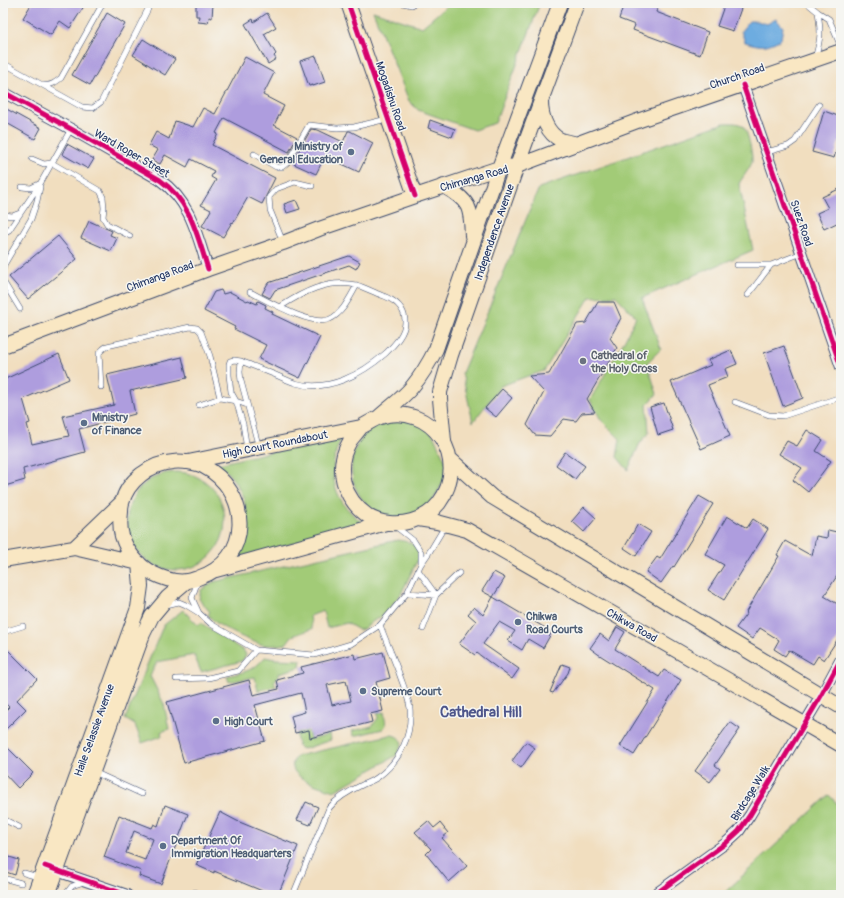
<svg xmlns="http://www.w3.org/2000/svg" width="844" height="898" font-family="Pangolin,sans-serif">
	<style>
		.green { fill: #a2cb77; stroke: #5e7d6a }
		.water { fill: #6dace0; stroke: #446e9f }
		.building { fill: #ae9dde; fill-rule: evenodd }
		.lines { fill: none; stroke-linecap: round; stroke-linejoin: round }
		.lane-casing { stroke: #3b496d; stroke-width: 6 }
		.street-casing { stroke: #3b496d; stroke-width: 12 }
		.secondary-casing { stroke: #3b496d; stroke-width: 16 }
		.lane { stroke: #fff; stroke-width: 5 }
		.street { stroke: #fff; stroke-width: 10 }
		.secondary { stroke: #f9e7c3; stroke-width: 14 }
		.cycleway-casing { stroke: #f6f6f2; stroke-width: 8 }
		.cycleway { stroke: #d6006c; stroke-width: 5 }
		.service-dot { fill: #5c6f8a; stroke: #f6f6f2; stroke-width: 1.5 }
		.worship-dot { fill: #6b7280; stroke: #f6f6f2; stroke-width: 1.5 }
		.labels { text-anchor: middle; stroke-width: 3; stroke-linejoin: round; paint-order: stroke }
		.street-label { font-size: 11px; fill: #1b2f5e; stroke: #f6f6f2 }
		.service-label { font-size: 11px; font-weight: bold; fill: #4e5e75; stroke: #f6f6f2; text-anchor: start }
		.worship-label { font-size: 11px; font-weight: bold; fill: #5b616d; stroke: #f6f6f2; text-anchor: start }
		.district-label { font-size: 15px; font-weight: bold; fill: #4e568b; stroke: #f6f6f2 }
	</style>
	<rect width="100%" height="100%" fill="#f6f6f2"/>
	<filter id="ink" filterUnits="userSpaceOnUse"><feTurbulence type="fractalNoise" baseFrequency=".025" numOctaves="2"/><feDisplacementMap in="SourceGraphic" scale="8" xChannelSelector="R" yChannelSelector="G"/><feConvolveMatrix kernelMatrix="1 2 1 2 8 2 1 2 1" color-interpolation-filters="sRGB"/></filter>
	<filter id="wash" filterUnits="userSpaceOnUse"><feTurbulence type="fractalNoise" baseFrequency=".012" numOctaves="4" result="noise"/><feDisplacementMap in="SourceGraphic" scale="16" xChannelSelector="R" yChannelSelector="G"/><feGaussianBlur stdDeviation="0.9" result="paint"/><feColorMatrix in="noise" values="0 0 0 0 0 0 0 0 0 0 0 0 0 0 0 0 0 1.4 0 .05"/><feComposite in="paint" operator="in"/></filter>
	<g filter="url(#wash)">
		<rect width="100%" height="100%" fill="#f1debf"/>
		<path class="green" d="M449 3H540L495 123 474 130 418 110 409 101 373 11 422 27 443 9Z
			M724 123C730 123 738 122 743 126 748 131 753 156 752 162 751 167 741 179 739 184L753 250 642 298 661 349 647 363 657 394 647 405 649 433 640 443 628 470 617 457 620 439 601 420 590 400 622 345 636 317 616 296 590 297 544 371 525 377 501 386 473 422 462 373 539 188Z
			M404 419 430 429 450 470 428 509C421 512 408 518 402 518 399 518 396 517 393 517 347 510 336 448 377 425 385 421 394 421 404 419Z
			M343 435C324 470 333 505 367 525L235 558C238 552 241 547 243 541 254 512 241 482 218 464Z
			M127 521a49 49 0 1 1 98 0a49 49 0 1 1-98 0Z
			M398 540C405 541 415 543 418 550 419 552 418 557 418 559L401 594 386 613 382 616 370 623 363 629 359 630 347 623 327 628 323 611 310 616 312 629 292 636 286 644C278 645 272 646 264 645 253 643 219 627 212 619 211 619 209 615 208 614L210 612 199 599 201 590 213 582Z
			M183 610 198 625 201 623 244 651 246 655 242 661 201 672 194 655 157 662 150 676 164 704 169 729 161 732 162 736 142 743 135 725 125 719 161 631 164 625Z
			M265 657 275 659 301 660 300 667 279 673V675L274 682 276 686 258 691 255 677 229 682 227 676C244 672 254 671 265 657Z
			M384 712 386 725 383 729 354 736 352 731 372 726 378 718 377 714Z
			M308 731 311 740 330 734 331 740 304 749 300 748 298 746 296 734Z
			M390 735C396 735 400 738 402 743L397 755 334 791C322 787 279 776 297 756Z
			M829 795 841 808V895H722Z"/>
		<path class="water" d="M776 19 783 27 781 39C766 47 762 47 745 42L741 31 749 21H757L767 24Z"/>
		<g id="blocks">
			<path class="building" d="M32 3H86L70 28 60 21 51 35 23 18Z
				M196 3H213L212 18 209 17 208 23 198 22 199 16H196Z
				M624 3H656L655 6 658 7 656 12 708 32 700 55 633 30 635 25 619 19Z
				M725 3H743L733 31 717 26Z
				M107 13 125 24 90 85 72 75Z
				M267 13 276 27 264 34 276 54 274 56 276 59 268 64 245 24 253 19 254 22Z
				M143 39 175 59 165 75 133 55Z
				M316 56 325 82 313 86V85L309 86 300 61Z
				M245 57 274 73 263 95 284 106 274 125 297 137 289 152 224 118 216 133 218 134 212 145 275 178 262 204 248 197 233 223 232 222 223 237 202 226 211 210 201 205 216 180 211 177 214 171 191 159 187 167 165 155 160 164 152 160 158 150 149 145 156 132 169 139 175 121 193 127 203 108 215 114Z
				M3 107 41 128 35 139 3 121Z
				M824 111 841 117V143L839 142 834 158 812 152Z
				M430 120 455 129 452 137 428 128Z
				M311 129 318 130 343 142 348 131H350L373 143 359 172 325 156 316 174 294 164 298 157 296 156Z
				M67 144 94 159 88 169 62 154Z
				M841 188V221L824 229 817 213 828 208 822 197Z
				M296 200 300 209 287 213 284 204Z
				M89 221 112 231 110 235 117 238 111 251 81 238Z
				M58 236 77 259 28 299 9 277Z
				M349 256 360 262 356 269 349 265 275 290 270 298 262 294 268 283Z
				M221 290 223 294 230 292 247 301 248 300 257 304 258 301 266 305 265 308 273 312 272 314 320 337 300 378 259 359 266 345 234 329 235 327 204 311 214 292Z
				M598 302H614L621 318 610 338 617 348 587 399 595 412 582 413 576 421 564 419 550 436 535 435 527 425 544 392 529 376 549 374 577 324 586 323Z
				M784 346 803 398 783 406 764 353Z
				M731 350 737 364 725 369 728 377 708 385 730 436 701 449 671 382 711 365 708 360Z
				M59 354 69 379 23 399 30 423 27 424 32 444 69 436 63 416 114 405 107 375 182 357 187 378 130 391 135 414 79 429 85 452 23 469 25 480 5 486 3 476V380Z
				M502 389 512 398 496 417 485 408Z
				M664 403 673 430 658 435 650 407Z
				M807 430 823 440 816 451 831 461 808 492 793 480 802 468 779 454 787 441 797 446Z
				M565 452 585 466 575 479 556 465Z
				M699 496 713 504 674 567 673 566 661 583 646 572 657 557 660 559Z
				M584 507 596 518 584 532 572 521Z
				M727 516 747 528 753 519 768 529 724 600 708 590 724 565 705 554Z
				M638 524 651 532 636 556 624 548Z
				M828 530 841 533V577L837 576 824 596 841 606V634L824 660 818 656 813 664 789 650 785 656 774 649 779 640 760 628 752 639 736 628 747 613 746 612 779 556 777 555 785 541 812 556 816 536 827 538Z
				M494 572 505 578 493 597 482 591Z
				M493 597 552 632 543 648 528 639 522 650 508 641 515 631 499 622 483 644 519 669 512 679 477 653 475 655 459 644 476 621 468 614 474 607 483 615Z
				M617 627 625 632 615 649 659 677 664 670 681 680 634 755 620 746 655 690 598 654 590 648 600 634 609 641Z
				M8 650 37 679 17 700 26 709 3 732V713L9 707 3 701V655Z
				M383 652 390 678 376 682 383 711 370 714 372 722 310 738 309 730 295 733 291 716 305 712 301 693 255 705 265 741 184 763 167 702 249 680 253 695 279 689 277 680 303 673 301 667 354 654 355 659ZM346 681 351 701 332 705 327 685Z
				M562 664 570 667 568 673 553 693 550 692Z
				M730 722 740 729 715 765 720 769 710 782 695 771Z
				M526 742 535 748 521 768 512 761Z
				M3 743 33 773 18 788 3 772Z
				M306 802 318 807 310 825 297 820Z
				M165 805 188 814 161 884 139 876 141 871 104 857 119 815 152 828 154 824 158 826ZM134 831 153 839 145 860 126 853Z
				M220 812 237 821 298 846 278 895H272L214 871V873L196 865Z
				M428 821 434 828 440 823 448 833 442 838 467 866 449 882 426 854 431 849 415 832Z
				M3 855 19 860 15 875 3 871Z"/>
		</g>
	</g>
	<g filter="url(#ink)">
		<use href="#blocks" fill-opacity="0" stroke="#3b496d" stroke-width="1"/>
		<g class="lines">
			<defs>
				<path id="lane" d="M402 3 412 5 415 3
					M807 3 818 12 829 19 841 47
					M815 58C821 39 821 31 818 12
					M3 63 82 107 93 108 101 102 148 9V3
					M44 85C51 86 56 82 61 78L103 3
					M767 152 788 146 795 141 819 105
					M254 154 276 167H282L287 163 309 125 337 128 354 127 387 119
					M32 159 44 164 52 163 100 191 103 197 104 208 103 217 107 224 130 236
					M22 187 31 188 39 184
					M5 215 12 216 20 213
					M3 234 9 230 40 184 71 129
					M283 242 270 210 269 197 276 189 295 182 312 186
					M737 265H771
					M3 270 4 265 31 219 37 201 40 187
					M3 281 20 309
					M250 292C266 300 314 328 330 319 343 313 350 297 357 285
					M748 295 771 265 802 253
					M241 361 240 372 241 381 259 448
					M101 387 99 353 103 349 107 346 190 327 197 328 201 332 210 356 220 398
					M735 402 769 415 783 416 841 397
					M199 405 220 398 236 401 247 405
					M247 449 243 424 236 401 231 392 229 375V364L230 361 234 360 241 361C253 366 266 371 278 376 283 378 289 381 295 383 328 393 362 374 386 353 394 345 406 333 405 320 404 306 393 299 381 295 373 292 364 287 356 285 327 279 303 292 280 307
					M395 526 414 541 421 552V563
					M198 580 192 598 199 613
					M407 593 436 595 418 570
					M166 605 179 602 186 605 199 613 211 624 256 650 314 655 351 644 380 625 407 593 421 564 430 551 442 531 448 527
					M423 629 436 595 459 573
					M3 632 23 626
					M176 679 208 678 238 671 256 650
					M94 772 142 794
					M3 819 19 827
					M24 873 38 877
					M3 878 21 883
					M195 892 203 895
					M65 895 72 886 84 882
					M293 895 329 808C338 797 351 790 364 784 369 782 374 780 378 777 400 761 412 736 410 708 408 696 403 685 399 673 393 657 386 641 380 625"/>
				<path id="street" d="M743 85 841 367
					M3 92 71 129 160 180C191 202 197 235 208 269
					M51 869 127 895
					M654 895 726 843 739 831 750 815 821 696 841 659"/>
				<path id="secondary" d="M348 3 415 196
					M541 102C541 116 547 134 561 140 566 142 572 142 577 144
					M444 186C470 201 471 207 472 236
					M3 346 208 269 283 243 319 229 415 196 499 168 517 166 640 120 841 51
					M379 417C390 407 403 398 412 387 422 375 429 363 436 349L499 168 560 3
					M444 441 440 399V392L451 355 517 166 577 3
					M450 459 492 497 841 707
					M188 462C193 463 199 464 203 466 252 491 253 560 198 578 195 579 191 581 187 581 175 583 162 578 152 573 138 565 127 552 122 536 120 529 120 520 121 512 121 509 121 506 122 503 127 481 151 463 173 462 178 461 183 462 188 462L361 427C367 424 374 419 380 417 432 401 471 460 439 503 432 512 422 518 412 521 398 525 380 524 368 516 343 498 334 468 350 441 353 436 358 432 361 427
					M418 519 437 522 467 530 841 745
					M74 548 122 502
					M3 560 74 548 139 563
					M216 570 386 523
					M34 895 138 608 141 586 139 563
					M48 895 143 634 152 616 168 597 187 581"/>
			</defs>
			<use href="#lane" class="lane-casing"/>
			<use href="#street" class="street-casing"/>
			<use href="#secondary" class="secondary-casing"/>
			<use href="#lane" class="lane"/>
			<use href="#street" class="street"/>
			<use href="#secondary" class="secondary"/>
			<defs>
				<path id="cycleway" d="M348 3 415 196
					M743 85 841 367
					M3 92 71 129 160 180C191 202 197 235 208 269
					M45 866 127 895
					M654 895 726 843 739 831 750 815 821 696 841 659"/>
			</defs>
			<use href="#cycleway" class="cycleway-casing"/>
			<use href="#cycleway" class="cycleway"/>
		</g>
	</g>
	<g class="service-dot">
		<circle cx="351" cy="152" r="4"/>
		<circle cx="84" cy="423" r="4"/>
		<circle cx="518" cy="622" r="4"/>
		<circle cx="363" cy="691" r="4"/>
		<circle cx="216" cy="721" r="4"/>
		<circle cx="163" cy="846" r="4"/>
	</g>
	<circle class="worship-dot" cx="583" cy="361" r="4"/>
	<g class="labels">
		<g class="street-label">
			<text transform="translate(737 76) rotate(-19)" y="4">Church Road</text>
			<text transform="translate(391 96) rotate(71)" y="4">Mogadishu Road</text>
			<text transform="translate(132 153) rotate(30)" y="4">Ward Roper Street</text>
			<text transform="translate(474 178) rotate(-16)" y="4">Chimanga Road</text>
			<text transform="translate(802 223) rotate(71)" y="4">Suez Road</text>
			<text transform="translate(494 232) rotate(-71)" y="4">Independence Avenue</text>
			<text transform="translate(160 276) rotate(-20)" y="4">Chimanga Road</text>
			<text transform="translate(275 444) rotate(-11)" y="4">High Court Roundabout</text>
			<text transform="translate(632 625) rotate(30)" y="4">Chikwa Road</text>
			<text transform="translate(94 730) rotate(-70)" y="4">Haile Selassie Avenue</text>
			<text transform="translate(750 793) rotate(-58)" y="4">Birdcage Walk</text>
		</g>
		<g class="service-label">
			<text x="343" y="150" text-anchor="end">Ministry of<tspan x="343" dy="13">General Education</tspan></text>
			<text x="92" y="421">Ministry<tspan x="92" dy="13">of Finance</tspan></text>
			<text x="526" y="620">Chikwa<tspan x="526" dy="13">Road Courts</tspan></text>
			<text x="371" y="695">Supreme Court</text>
			<text x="224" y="725">High Court</text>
			<text x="171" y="844">Department Of<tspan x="171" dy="13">Immigration Headquarters</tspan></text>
		</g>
		<g class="worship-label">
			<text x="591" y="359">Cathedral of<tspan x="591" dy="13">the Holy Cross</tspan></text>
		</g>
		<g class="district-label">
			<text x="481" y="717">Cathedral Hill</text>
		</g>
	</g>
	<rect width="844" height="898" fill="none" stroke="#f6f6f2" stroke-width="16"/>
</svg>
